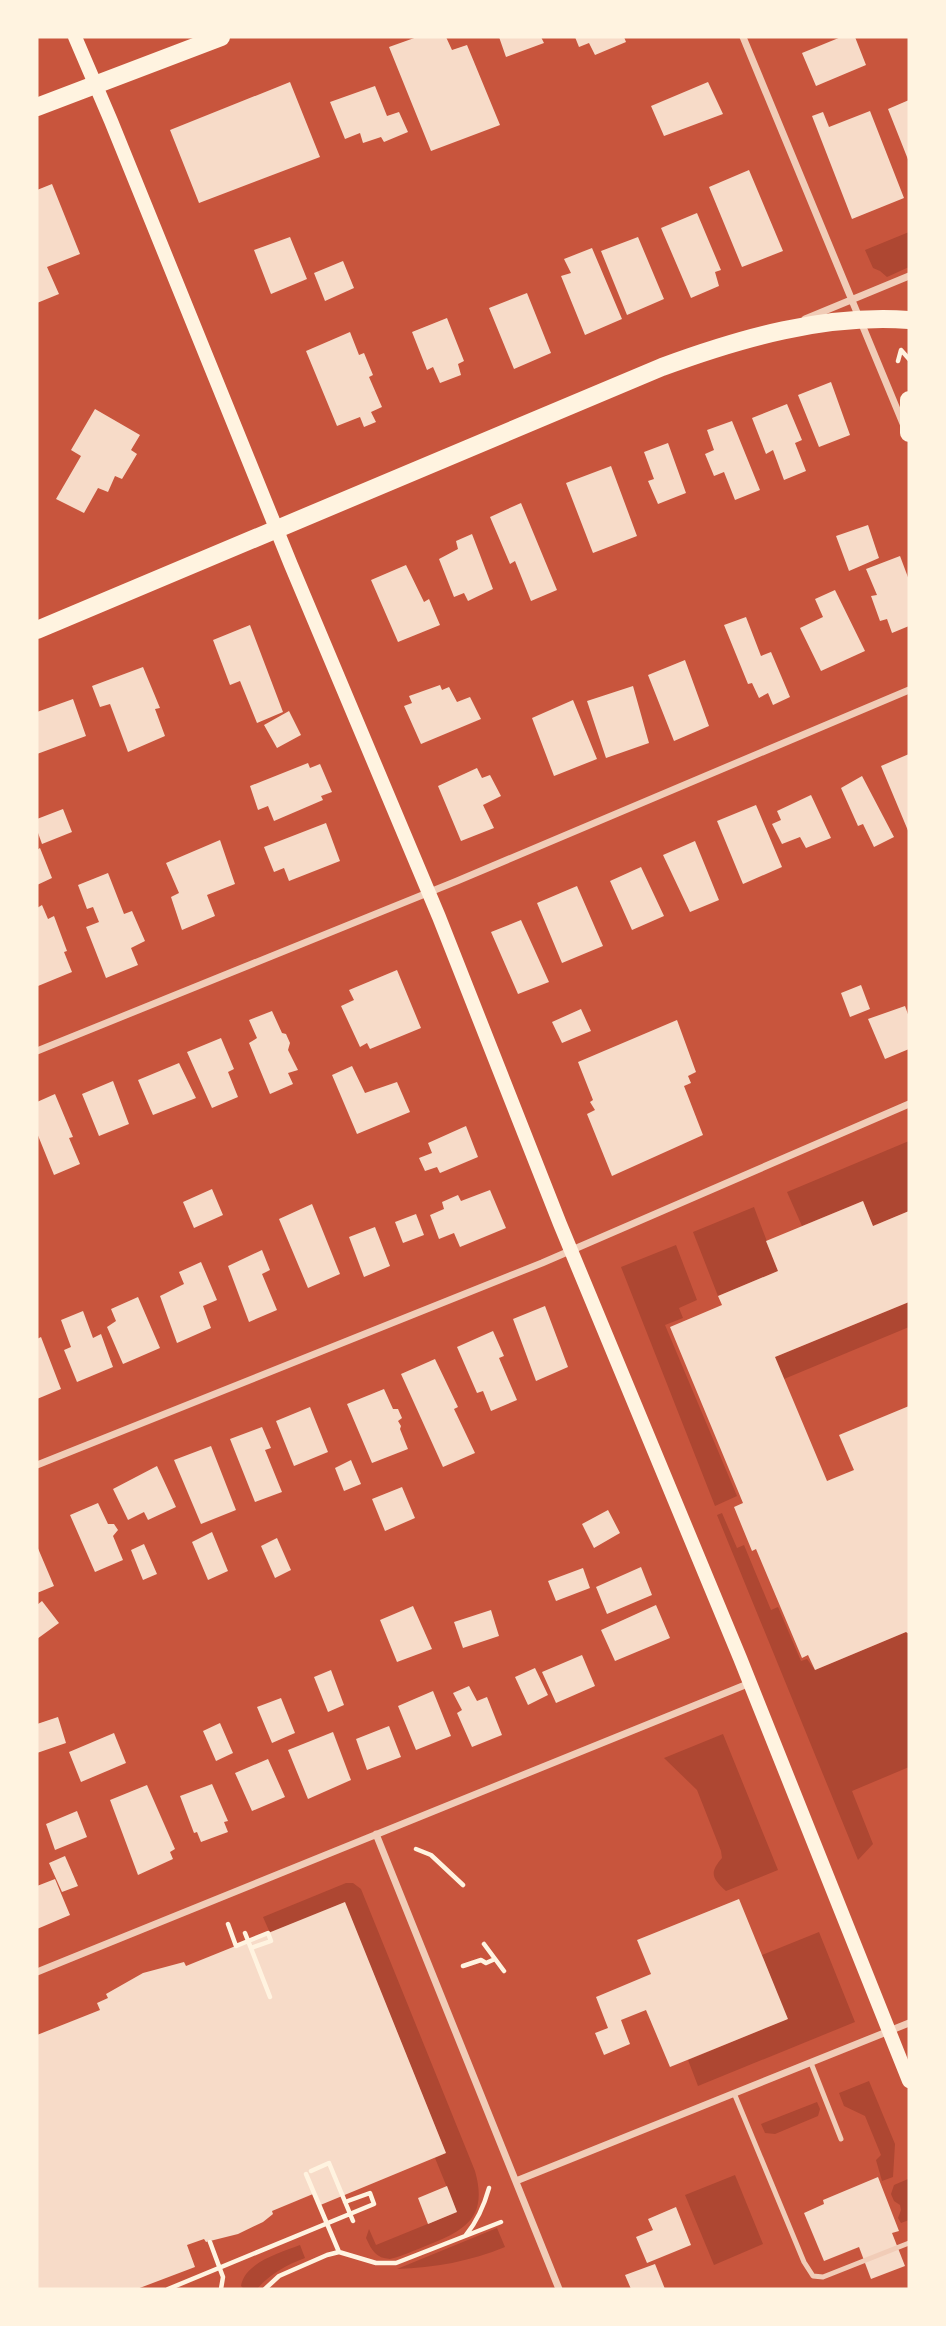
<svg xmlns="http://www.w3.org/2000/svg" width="946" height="2326" font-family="Cabin,sans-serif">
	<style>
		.green { fill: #ae4732 }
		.building { fill: #f7dbc8 }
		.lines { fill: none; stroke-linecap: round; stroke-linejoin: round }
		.path { stroke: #fff3e0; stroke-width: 4.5 }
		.service { stroke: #f1ccb7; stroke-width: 5 }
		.minor { stroke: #f1ccb7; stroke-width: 7 }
		.secondary { stroke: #fff3e0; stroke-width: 14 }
		.primary { stroke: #fff3e0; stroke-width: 18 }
	</style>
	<rect width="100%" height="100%" fill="#c8553d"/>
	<path class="green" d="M909 232V267L887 277 880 271 873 268 865 250Z
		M909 1141V1211L873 1226 863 1201 802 1226 787 1192Z
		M754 1207 778 1271 718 1296 693 1232Z
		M676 1245 697 1300 679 1308 683 1318 665 1325 737 1496 715 1506 621 1267Z
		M909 1302V1327L784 1379 775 1357Z
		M722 1513 737 1548 744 1545 771 1610 778 1607 801 1661 807 1659 815 1670 906 1632 909 1634V1767L852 1791 873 1844 858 1860 717 1515Z
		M723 1734 778 1870 726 1891C712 1878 709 1873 722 1858L721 1851 697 1790 664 1758Z
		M346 1883H353L361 1889 475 2171C488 2217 466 2230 428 2245 415 2250 403 2256 390 2259 376 2258 372 2251 366 2238L369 2229 376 2245 457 2212 435 2158 446 2153 345 1903 270 1933 263 1917Z
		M819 1932 855 2022 698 2086 688 2060 787 2019 762 1955Z
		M869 2081 895 2144 893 2177 882 2181 876 2160 881 2155 865 2116 844 2106 839 2093Z
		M817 2102 820 2109 818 2116 775 2134 765 2133 761 2124Z
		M735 2175 763 2244 714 2265 685 2195Z
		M908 2179 909 2220 901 2223 898 2218 901 2210 900 2205 894 2201 891 2194 894 2185Z
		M497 2228 505 2247C471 2261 434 2268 397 2269Z
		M300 2245 305 2258C286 2265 270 2274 257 2289H244L241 2286C245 2262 280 2253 300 2245Z"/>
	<path class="building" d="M417 37H446L452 50 467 45 500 125 431 151 389 47Z
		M499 37H541L544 43 506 57Z
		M575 37H624L626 42 595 55 589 43 579 47Z
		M841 37H855L866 65 816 86 802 53Z
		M290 82 320 157 199 203 170 130Z
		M708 82 723 114 664 136 651 106Z
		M375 86 387 116 399 112 408 132 384 142 381 137 363 143 360 133 345 139 330 102Z
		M909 100V162L888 109Z
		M870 111 904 198 852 219 812 116 823 112 829 127Z
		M749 170 783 251 742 267 709 187Z
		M52 184 80 254 47 267 59 294 37 303V190Z
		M697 213 721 270 715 272 719 286 691 298 661 228Z
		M290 237 307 279 271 294 254 250Z
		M638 237 664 299 627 315 601 251Z
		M592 248 622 319 585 335 561 276 571 273 564 259Z
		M343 261 354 288 325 301 314 273Z
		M527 293 551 353 514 369 489 308Z
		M447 318 464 361 458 364 461 375 440 383 433 367 427 370 412 332Z
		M350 332 359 355 364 353 373 375 369 377 382 407 371 412 376 422 364 427 360 417 337 426 306 351Z
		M831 382 850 435 819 447 798 395Z
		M787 404 802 440 795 443 806 471 784 480 773 450 766 454 752 418Z
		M95 409 140 435 131 450 137 454 122 479 115 476 108 492 98 488 84 513 56 499 81 456 71 450Z
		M732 421 760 490 735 500 724 472 714 476 705 454 714 450 707 430Z
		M668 443 686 493 658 504 648 481 654 479 644 452Z
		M611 466 637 536 593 553 566 483Z
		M521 503 557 590 531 601 515 561 510 564 490 517Z
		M868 525 879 558 849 571 836 536Z
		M472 534 493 589 468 601 464 593 454 597 439 559 458 549 456 541Z
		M900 556 909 580V626L892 633 887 619 880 621 871 596 877 595 866 569Z
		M406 565 424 602 429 599 440 625 398 642 371 580Z
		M835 590 865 651 821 671 800 628 823 617 815 599Z
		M746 617 761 656 771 652 790 697 773 705 768 693 759 698 752 683 748 684 724 625Z
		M250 625 283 712 257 723 240 681 230 685 213 640Z
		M685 660 709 726 674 741 648 675Z
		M143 667 160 708 155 709 165 736 128 752 110 704 100 707 92 686Z
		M440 685 442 690 449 687 457 702 470 697 481 719 421 744 404 706 412 703 409 696Z
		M633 686 649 743 606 758 587 701Z
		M73 699 86 736 37 754V712Z
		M573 700 597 759 554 776 532 718Z
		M289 711 301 735 277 748 264 725Z
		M909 754V833L881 766Z
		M308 763 310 768 320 764 332 792 321 796 323 800 274 821 268 806 258 810 250 786Z
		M477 768 482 778 490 775 501 796 483 805 494 828 461 841 438 786Z
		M862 776 894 837 874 847 863 824 858 826 841 788Z
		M811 795 831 838 806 848 800 837 782 844 772 824 781 820 777 811Z
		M756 805 782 867 743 884 717 821Z
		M63 809 72 832 42 844 37 830V819Z
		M326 823 340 861 289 881 284 868 274 872 264 847Z
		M220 840 235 884 207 895 215 916 182 930 171 897 179 893 166 863Z
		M695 841 719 900 690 912 663 855Z
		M40 848 52 878 37 885V850Z
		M641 867 664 916 632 930 610 881Z
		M108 873 124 914 132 911 145 941 131 948 138 965 106 978 86 927 99 922 93 907 87 909 78 885Z
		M577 886 603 946 562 963 537 903Z
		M42 905 48 919 54 916 67 951 64 952 72 972 38 986 37 908Z
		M521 920 549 982 518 994 491 932Z
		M397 970 421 1028 370 1049 367 1043 360 1047 341 1006 354 1000 349 990Z
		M861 985 870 1009 850 1017 841 993Z
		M905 1006 909 1017V1049L885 1059 868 1019Z
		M581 1009 591 1031 562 1043 552 1022Z
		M272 1011 282 1033 286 1034 290 1043 288 1050 298 1070 288 1073 293 1084 270 1094 249 1043 257 1038 249 1020Z
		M677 1020 696 1072 688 1076 691 1083 684 1086 703 1135 612 1176 587 1114 595 1110 590 1102 593 1100 578 1062Z
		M221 1038 234 1069 228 1072 238 1097 212 1108 187 1052Z
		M179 1063 196 1098 153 1115 138 1080Z
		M352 1066 365 1093 397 1082 410 1112 357 1134 332 1075Z
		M113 1081 129 1124 99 1136 82 1094Z
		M55 1094 73 1137 69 1138 80 1164 54 1175 37 1133V1102Z
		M466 1126 478 1157 440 1173 437 1167 425 1171 419 1158 432 1153 428 1143Z
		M212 1189 223 1215 194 1228 183 1202Z
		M490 1190 506 1228 460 1247 454 1233 439 1239 430 1215 444 1209 442 1202 458 1195 461 1201Z
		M863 1201 873 1226 909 1211V1302L775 1357 827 1481 854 1470 839 1435 909 1406V1634L906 1632 815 1670 808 1655 802 1658 756 1549 752 1551 734 1507 743 1503 670 1327 722 1305 718 1296 778 1271 766 1241Z
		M312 1204 340 1274 308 1288 279 1219Z
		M416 1214 424 1235 403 1243 395 1222Z
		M375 1227 390 1266 364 1277 349 1237Z
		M262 1250 270 1270 262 1274 277 1310 249 1322 228 1266Z
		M201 1262 217 1300 203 1306 211 1328 177 1343 160 1296 184 1284 179 1272Z
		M138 1297 160 1348 123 1364 107 1327 116 1321 111 1309Z
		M545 1306 568 1367 536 1381 513 1319Z
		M83 1311 93 1338 101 1334 113 1367 77 1382 64 1350 71 1347 61 1320Z
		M493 1331 504 1356 499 1358 517 1400 491 1411 483 1391 477 1393 457 1347Z
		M41 1337 61 1389 37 1399V1339Z
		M435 1359 458 1407 454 1409 475 1453 443 1467 401 1374Z
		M384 1389 393 1409H398L402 1418 398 1421 401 1426 400 1429 408 1449 372 1463 347 1404Z
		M310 1407 328 1452 294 1466 276 1421Z
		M262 1427 271 1448 265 1450 282 1492 255 1502 230 1439Z
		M211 1446 236 1510 201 1524 174 1460Z
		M351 1460 361 1484 344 1491 335 1468Z
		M157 1466 176 1507 148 1520 144 1512 128 1520 113 1489Z
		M402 1487 415 1518 385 1531 372 1499Z
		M98 1503 108 1524H114L118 1530 113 1536 123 1560 95 1572 70 1515Z
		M608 1510 620 1533 594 1548 582 1524Z
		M212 1532 228 1571 208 1580 192 1542Z
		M277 1538 291 1570 275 1578 261 1546Z
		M144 1544 157 1574 143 1580 131 1550Z
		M37 1546 54 1586 37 1593Z
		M641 1567 652 1595 607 1614 596 1587Z
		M583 1568 590 1588 556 1601 548 1581Z
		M42 1601 59 1623 37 1639V1605Z
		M656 1605 670 1638 615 1661 601 1630Z
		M413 1606 432 1649 397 1662 380 1620Z
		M491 1610 499 1636 463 1648 454 1622Z
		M582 1655 595 1686 556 1703 542 1672Z
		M535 1668 548 1695 528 1705 515 1677Z
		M331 1670 344 1705 328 1712 314 1677Z
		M469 1686 477 1701 487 1697 502 1735 472 1747 457 1713 462 1710 453 1693Z
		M433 1691 451 1736 416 1750 398 1706Z
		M281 1698 295 1733 272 1743 257 1707Z
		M58 1717 66 1743 37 1753V1724Z
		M220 1723 233 1753 216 1761 203 1731Z
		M389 1726 401 1757 367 1770 356 1739Z
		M333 1732 351 1780 308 1799 288 1750Z
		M114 1733 126 1763 81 1782 69 1752Z
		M268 1759 285 1797 252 1811 235 1773Z
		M212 1784 228 1821 224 1822 228 1832 201 1842 197 1832 194 1833 180 1796Z
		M147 1785 175 1849 170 1852 173 1859 138 1875 110 1800Z
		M77 1811 87 1837 55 1850 46 1824Z
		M65 1856 78 1886 62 1892 49 1863Z
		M55 1879 70 1915 37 1929V1886Z
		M739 1899 788 2019 670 2067 646 2010 621 2020 630 2044 604 2055 595 2033 608 2028 596 1997 651 1974 637 1940Z
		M345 1902 446 2153 318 2206 313 2194 272 2211 273 2214 263 2222 238 2234 206 2242 204 2239 187 2245 195 2267 137 2289H37V2035L100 2010 97 2003 108 1998 106 1994 143 1973 184 1962 186 1966Z
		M878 2177 899 2231 892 2233 905 2266 871 2279 859 2247 824 2261 804 2213 824 2204 823 2200Z
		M447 2186 457 2212 428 2224 418 2198Z
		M676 2207 691 2245 647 2263 636 2237 653 2230 648 2219Z
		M655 2264 665 2289H631L625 2275Z"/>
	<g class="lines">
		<path class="path" d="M898 361 901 350 909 359
			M416 1849 431 1855 463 1885
			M228 1924 236 1946 268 1933 271 1941 251 1948
			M245 1933 270 1997
			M484 1944 504 1971
			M463 1966 481 1960 486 1963 495 1959
			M311 2171 329 2163 353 2221
			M306 2174 339 2252
			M466 2235C478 2220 484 2206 489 2188
			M210 2242 223 2277 221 2289
			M168 2289 374 2204 370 2193 345 2202
			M265 2289 279 2276 327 2255 339 2252 376 2263H396L501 2222"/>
		<path class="service" d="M811 2063 841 2139
			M734 2093 804 2262 813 2276 823 2277 909 2243"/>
		<path class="minor" d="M743 37 904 426
			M805 319 909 276
			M37 1051 457 881 909 690
			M37 1465 542 1263 909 1104
			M376 1834 559 2289
			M37 1972 750 1683
			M516 2181 909 2023"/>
		<path class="secondary" d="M75 37 111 121 291 565 439 917 560 1224 740 1658 909 2081"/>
		<path class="primary" d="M37 107 221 37
			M909 400V433
			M37 630 662 367C741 338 824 314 909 320"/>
	</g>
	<rect width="946" height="2326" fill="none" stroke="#fff3e0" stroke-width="77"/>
</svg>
